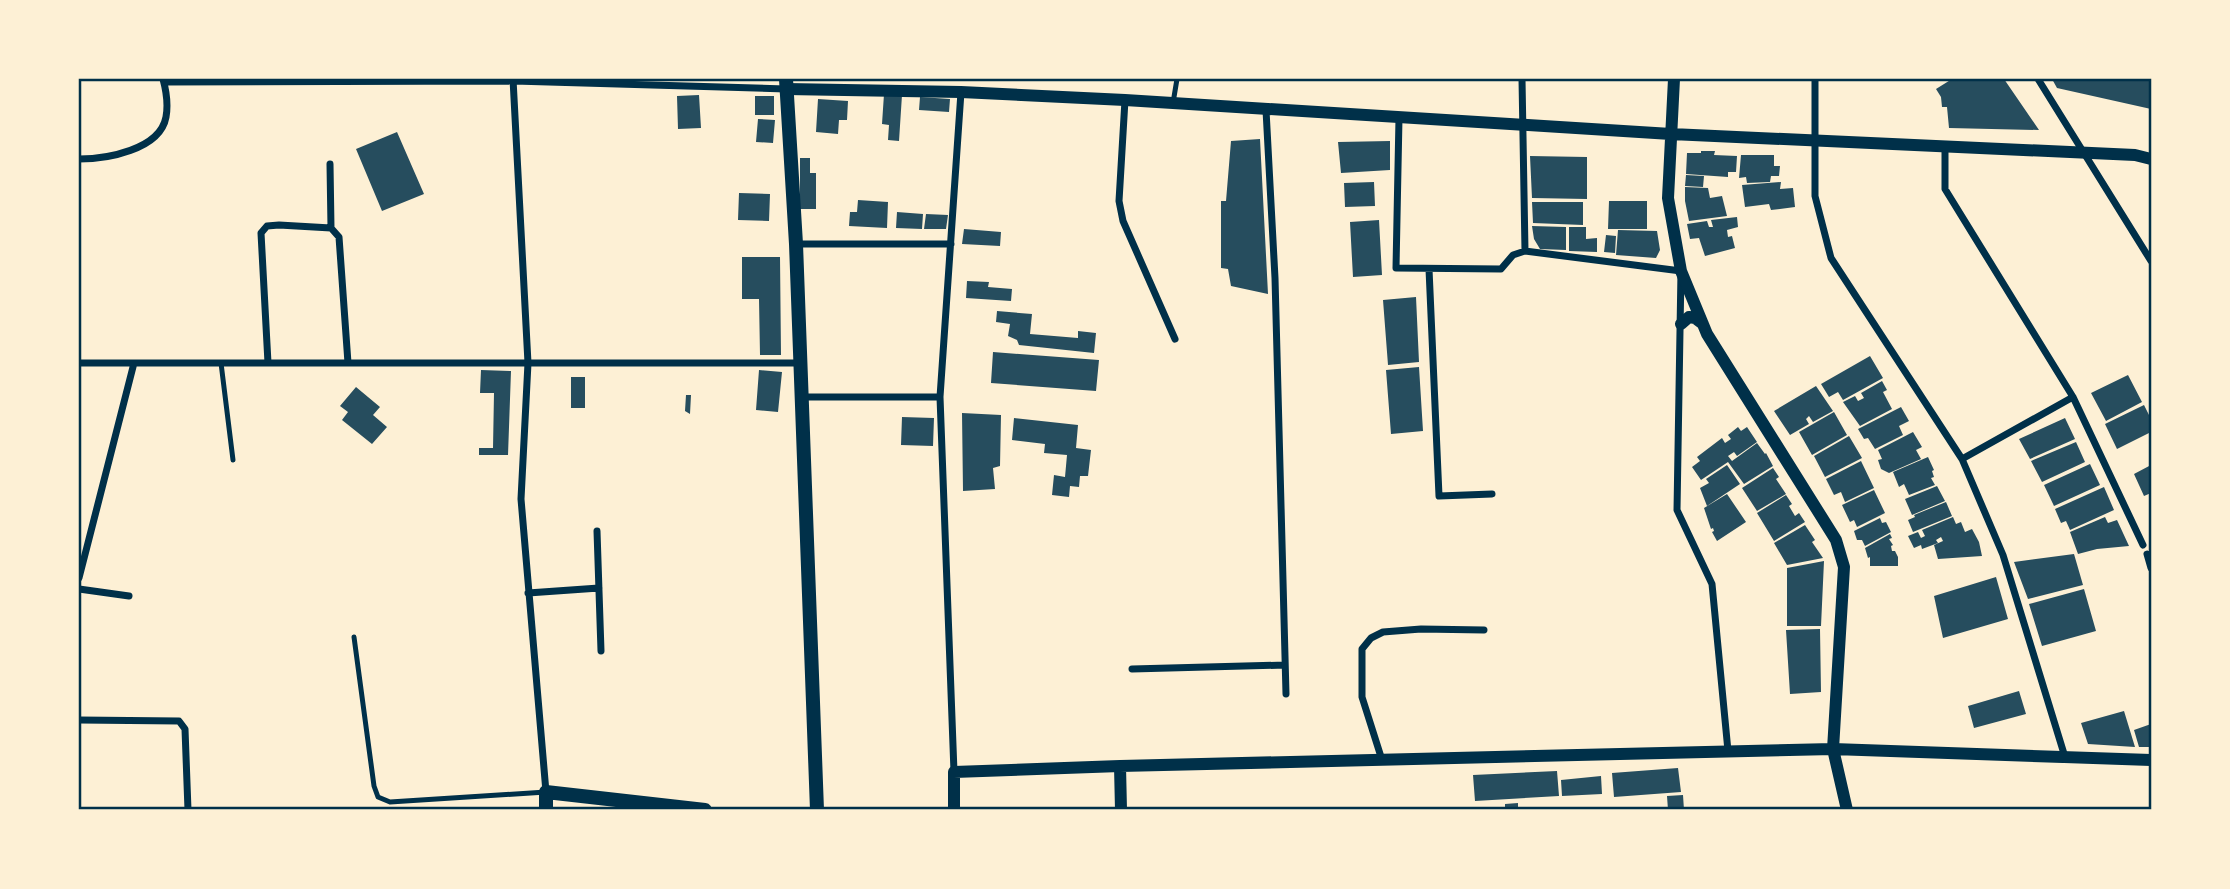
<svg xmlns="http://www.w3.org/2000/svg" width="2230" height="889" font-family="'Space Grotesk',sans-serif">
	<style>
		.building { fill: #264d5e }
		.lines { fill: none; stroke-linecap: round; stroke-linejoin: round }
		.service { stroke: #003049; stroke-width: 5 }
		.minor { stroke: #003049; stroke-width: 7 }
		.tertiary { stroke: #003049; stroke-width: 12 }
		.secondary { stroke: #003049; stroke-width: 14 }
		.neatline { fill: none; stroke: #003049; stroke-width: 2.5 }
	</style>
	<rect width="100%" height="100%" fill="#fdf0d5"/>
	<path class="building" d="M1952 79H2004L2039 130 1949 128 1947 107H1942L1941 97 1936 89Z
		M2052 79H2151V109L2057 88Z
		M884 94 902 95 899 141 888 140 889 125 882 124Z
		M699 95 701 128 678 129 677 96Z
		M755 96H774V115H755Z
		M920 97 950 99 949 112 919 110Z
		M818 99 848 101 847 120H839L838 134 816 132Z
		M758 119 775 120 773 143 756 142Z
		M397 132 424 194 382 211 356 149Z
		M1260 139 1268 294 1231 286 1228 269 1221 268V201H1226L1231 141Z
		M1390 141V170L1341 173 1338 142Z
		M1701 151H1715L1714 155 1737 156 1736 172H1728V177L1686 174 1687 153H1701Z
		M1741 155H1774V166H1780L1779 176H1771L1770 182 1747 183 1746 177 1739 178Z
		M1530 156 1587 157V199L1532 198Z
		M800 158H810V173H816V209H800Z
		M1686 175 1704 176 1703 187 1685 186Z
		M1374 182 1375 206 1345 207 1344 183Z
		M1781 182 1780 189 1793 188 1795 207 1771 210 1769 204 1745 207 1742 185Z
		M1685 187 1708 188 1710 198 1722 196 1727 216 1689 221 1685 201Z
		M739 193 770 194 769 221 738 220Z
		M858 200 888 202 887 228 849 226 850 212H857Z
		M1609 201H1647V229H1608Z
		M1532 202H1583V225L1533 223Z
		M897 212 923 214 922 229 896 228Z
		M926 214 948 215 946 229H924Z
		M1737 217 1738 227 1727 230 1728 237 1732 236 1735 248 1705 256 1699 238 1690 239 1687 224 1707 221 1709 227H1713L1711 220Z
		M1379 220 1382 275 1353 277 1350 222Z
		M1532 226 1566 227V250L1540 249 1534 239Z
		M1569 227H1586V239L1597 238V252L1569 251Z
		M964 229 1001 232 1000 246 962 244Z
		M1618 230 1657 231 1660 250 1656 258 1616 255Z
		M1606 235 1616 236 1615 253 1604 252Z
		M742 257H780L781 355H760L759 299H742Z
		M967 281 989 282 988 287 1012 289 1011 301 966 298Z
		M1416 297 1419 362 1388 365 1383 300Z
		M997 311 1032 314 1030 334 1078 338V331L1096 333 1094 353 1019 345 1017 340 1008 336 1010 324 996 322Z
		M993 352 1099 360 1096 391 991 383Z
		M1870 356 1883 378 1843 400 1838 392 1829 397 1821 384Z
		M1419 367 1423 431 1391 434 1386 370Z
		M481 370 511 371 508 455H479V448H493L494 393H480Z
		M759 370 782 372 778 412 756 410Z
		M2128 375 2142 402 2106 421 2091 393Z
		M571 377H585V408H571Z
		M1882 381 1887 390 1883 392 1892 409 1860 426 1843 402 1855 396 1858 401 1864 398 1861 393Z
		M1816 386 1833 411 1813 422 1809 416 1806 419 1809 424 1790 435 1774 411Z
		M356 387 380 407 373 415 387 427 372 444 342 420 348 412 340 406Z
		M686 395H691L690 414 685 411Z
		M2144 405 2151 419V432L2117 449 2105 424Z
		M1901 407 1909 421 1899 426 1903 435 1875 449 1868 438 1864 439 1858 429Z
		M1834 412 1847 435 1812 455 1799 432Z
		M962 413 1001 415 1000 466 993 468 995 489 963 491Z
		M902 417 934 418 933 446 901 445Z
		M1014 418 1078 425 1076 448 1091 450 1088 476H1080L1079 487 1070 486 1069 497 1052 495 1054 475 1065 477 1067 455 1044 453 1045 444 1012 440Z
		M2065 418 2075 439 2030 459 2019 439Z
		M1738 427 1741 431 1747 427 1757 442 1737 456 1734 452 1728 456 1732 461 1757 443 1765 454 1766 453 1773 466 1744 484 1728 462 1701 480 1692 467 1700 461 1697 457 1722 438 1725 443 1731 439 1728 435Z
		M1913 432 1922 447 1916 450 1921 459 1889 473 1881 469 1878 460 1882 459 1878 450Z
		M1849 436 1862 458 1825 477 1814 456Z
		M2076 442 2085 462 2042 482 2031 461Z
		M1928 457 1934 470 1932 471 1934 477 1931 478 1935 485 1909 495 1904 484 1899 487 1893 472Z
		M1861 461 1874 488 1845 502 1841 492 1834 495 1826 479Z
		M2090 464 2100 485 2054 506 2044 485Z
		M1727 465 1740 484 1707 506 1700 488 1709 483 1706 479Z
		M2151 465V493L2144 496 2134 474Z
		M1773 468 1779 477 1776 479 1786 494 1757 511 1742 488Z
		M1937 486 1945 501 1912 515 1905 499Z
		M2104 487 2114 510 2070 530 2066 521 2061 523 2055 509Z
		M1874 490 1885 513 1857 527 1854 520 1850 522 1842 505Z
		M1727 494 1746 522 1717 541 1712 532 1714 531 1713 528 1711 529 1704 508Z
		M1786 495 1792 504 1789 506 1795 516 1799 513 1805 522 1774 541 1757 513Z
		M1946 502 1952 516 1913 532 1908 520 1915 517 1914 515Z
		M1953 517 1956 524 1961 522 1965 532 1972 529 1979 542 1982 556 1938 559 1934 545 1943 541 1941 537 1936 540 1938 543 1922 549 1921 545 1914 548 1908 536 1918 532 1921 538 1925 536 1922 530Z
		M2105 517 2108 523 2117 520 2129 546 2097 549 2078 554 2070 532Z
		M1880 518 1882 523 1886 522 1891 532 1865 546 1862 540H1857L1854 531Z
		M1805 525 1815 540 1812 542 1823 558 1787 565 1774 543Z
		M1890 534 1892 538 1889 539 1893 545 1891 546 1892 551H1895L1898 557V566H1870V557L1868 558 1865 548Z
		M2074 554 2083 585 2028 599 2014 562Z
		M1824 561 1821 626H1787V568Z
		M1996 577 2008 619 1943 638 1934 596Z
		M2084 589 2096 631 2042 646 2029 604Z
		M1820 629 1821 692 1790 694 1786 630Z
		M2019 691 2026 714 1974 728 1968 706Z
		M2124 711 2135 747 2088 744 2081 723Z
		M2151 724V747H2139L2134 730Z
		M1678 768 1681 792 1614 797 1612 773Z
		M1557 771 1559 796 1475 801 1473 775Z
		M1601 776 1602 794 1562 796 1561 780Z
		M1683 795 1684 810H1668L1667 796Z
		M1518 803V810H1505V804Z"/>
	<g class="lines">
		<path class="service" d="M1173 103 1177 79
			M221 363 233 460
			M354 637 374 786 378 797 390 802 546 792"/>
		<path class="minor" d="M513 79 528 363 521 499 546 792
			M1522 79 1525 251
			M1815 79V196L1831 258 1962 459 2003 555 2065 757
			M2038 79 2151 261
			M164 82 514 81 786 89
			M1125 100 1119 201 1123 221 1175 339
			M1266 110 1275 278 1286 694
			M1399 118 1396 268 1501 269 1513 255 1525 251 1681 271 1677 510 1712 584 1728 751
			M1945 146V189L2073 397 2143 545
			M79 159C106 159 160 150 166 117 168 106 166 90 163 79
			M330 164 331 228
			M796 244H951
			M1429 269 1439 496 1492 494
			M79 363H800
			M268 363 261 233 267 226 279 225 331 228 339 237 348 363
			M802 397H940
			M1962 459 2073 397
			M597 531 601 651
			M2147 554 2151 568
			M79 578 134 363
			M79 589 129 596
			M528 593 599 588
			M1132 669 1285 665
			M79 720 179 721 185 729 188 810
			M1382 760 1362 697V649L1371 638 1383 632 1421 629 1484 630
			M954 772 940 397 961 92"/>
		<path class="tertiary" d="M1674 79 1668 198 1681 271 1707 334 1836 540 1844 567 1833 749 1847 810
			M786 89 961 92 1125 100 1671 134 2135 155 2151 159
			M1681 324 1689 317 1695 318 1703 324
			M1120 766 1121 810
			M954 810V772L1120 766 1833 749 2151 760"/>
		<path class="secondary" d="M786 79 796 244 817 810
			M546 810V792L705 810"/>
	</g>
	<rect width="2230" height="889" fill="none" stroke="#fdf0d5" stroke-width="161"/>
	<rect x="80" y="80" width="2070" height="728" class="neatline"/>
</svg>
